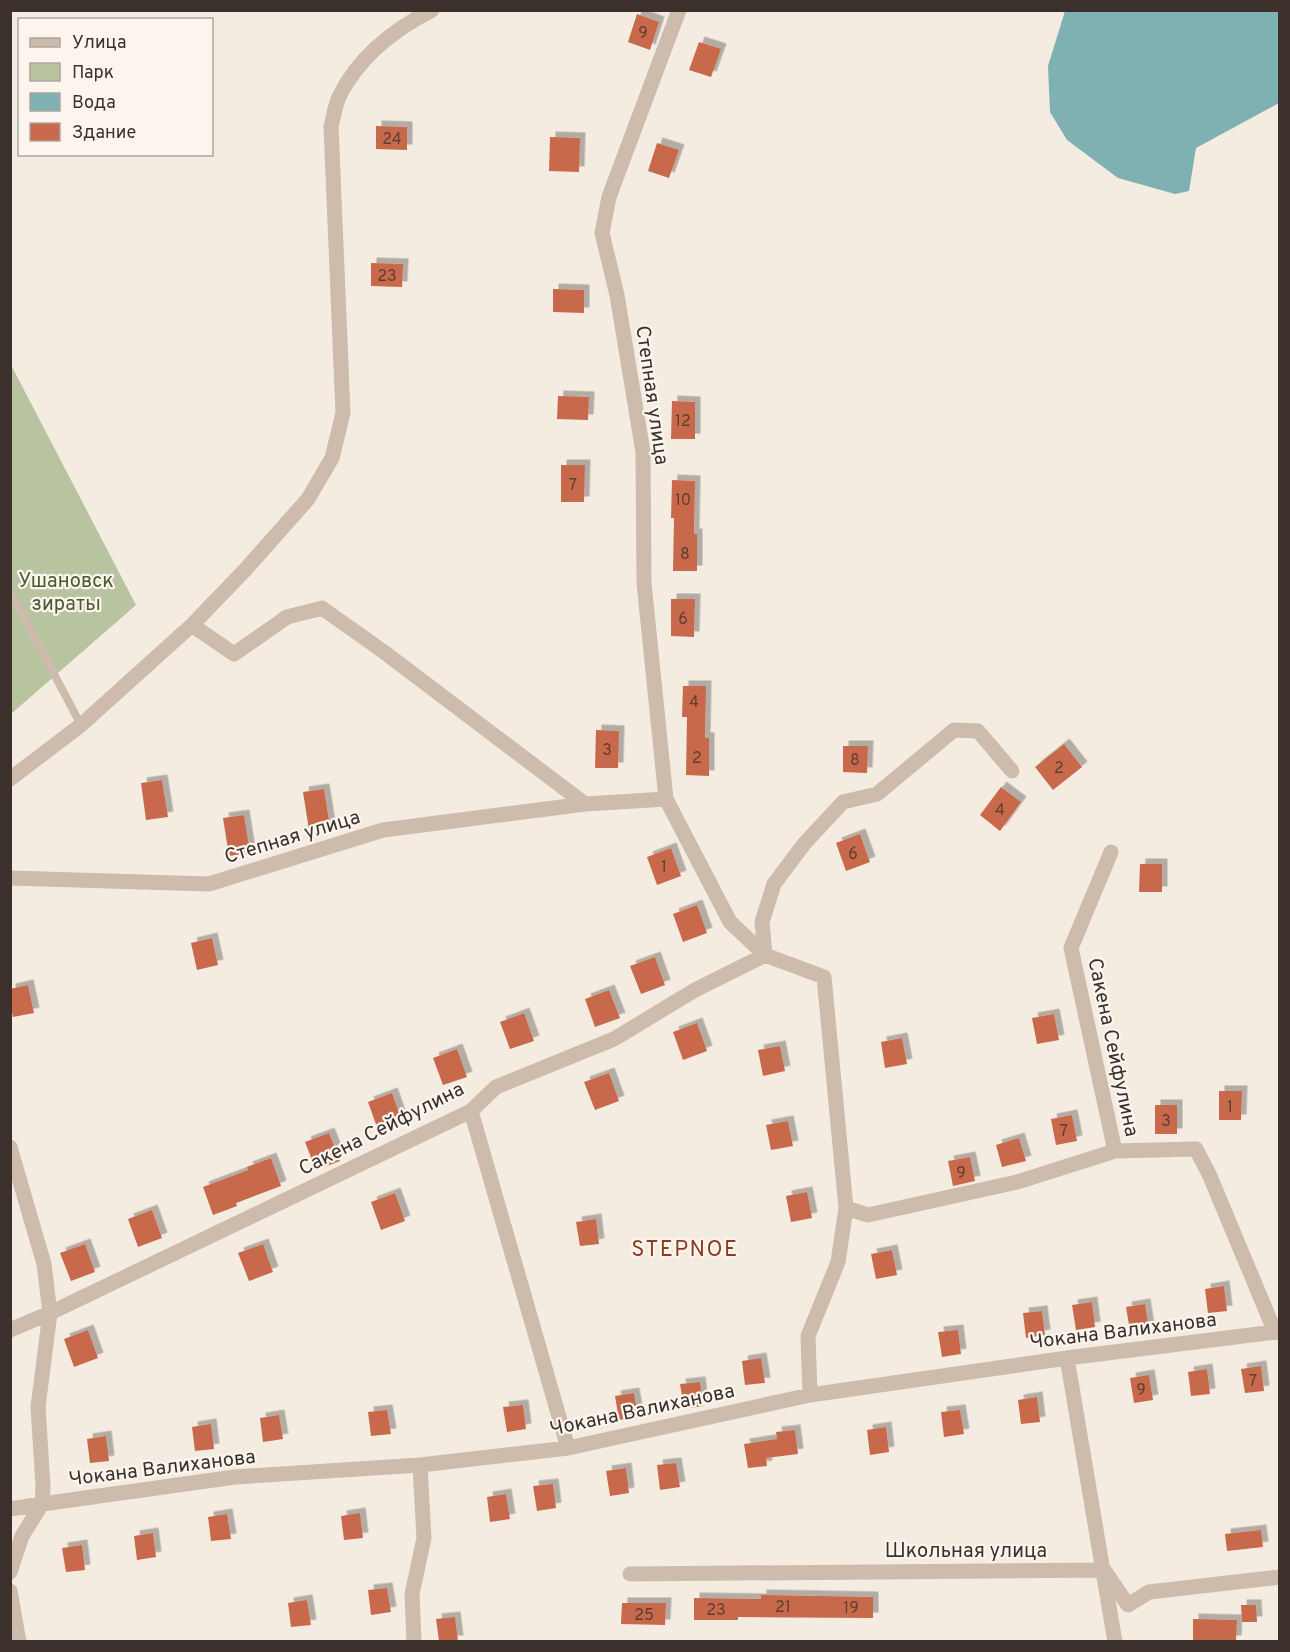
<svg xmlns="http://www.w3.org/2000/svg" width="1290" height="1652" font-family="Overpass,sans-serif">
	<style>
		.green { fill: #b8c4a0 }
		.water { fill: #7fb0b2 }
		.building { fill: #c8694b; filter: url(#shadow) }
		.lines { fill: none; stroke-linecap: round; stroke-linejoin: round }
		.lane { stroke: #cdbbac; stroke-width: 8 }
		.street { stroke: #cdbbac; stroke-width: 15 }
		.labels { text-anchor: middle; stroke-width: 4.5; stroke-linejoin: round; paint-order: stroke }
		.number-label { font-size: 16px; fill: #5e3e33 }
		.street-label { font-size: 20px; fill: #3b302b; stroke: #fbf5ee }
		.park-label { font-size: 20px; fill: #4a5a2e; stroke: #fbf5ee }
		.quarter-label { font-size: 22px; letter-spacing: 1.5px; fill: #8c3b22; stroke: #fbf5ee }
	</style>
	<defs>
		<filter id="shadow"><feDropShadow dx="5.5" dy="-5.5" stdDeviation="0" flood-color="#0004"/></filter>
	</defs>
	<rect width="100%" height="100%" fill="#f4ebe1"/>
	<path class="green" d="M10 363 136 605 11 714H10Z"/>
	<path class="water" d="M1065 11H1279V103L1196 148 1189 191 1175 194 1118 178 1067 140 1050 112 1048 66Z"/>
	<path class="building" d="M637 14 659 22 650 50 628 42Z
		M699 42 721 49 711 77 689 70Z
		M376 126 407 127V150L376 149Z
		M550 137 580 138 579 172 549 171Z
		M657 143 679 150 669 178 648 171Z
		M371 263 403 264 402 287 371 286Z
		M553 289 584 290V313L553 312Z
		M558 396 589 397 588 420 557 419Z
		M672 401 695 402V439H671Z
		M561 465H585L584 502H561Z
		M672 480 695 481 694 534H697V571H673L674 518H671Z
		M671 599H695L694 637 671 636Z
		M683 686H706L705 738H709V776L686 775 687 717H682Z
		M596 730 619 731 618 768H595Z
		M1064 744 1082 767 1053 790 1035 767Z
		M843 746H868L867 773 843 772Z
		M162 780 168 817 146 820 141 783Z
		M1001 787 1021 802 1000 831 980 815Z
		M324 789 330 827 309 830 303 792Z
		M244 815 250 853 229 856 223 818Z
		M860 834 870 862 846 871 836 843Z
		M671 848 681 876 657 885 647 857Z
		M1140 864H1162V892H1139Z
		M697 905 707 933 683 942 673 914Z
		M212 938 218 965 197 970 191 943Z
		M655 957 665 985 641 994 630 966Z
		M28 985 34 1013 13 1017 10 1004V989Z
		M609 990 620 1018 595 1027 585 999Z
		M524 1013 534 1041 510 1049 500 1022Z
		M1054 1014 1059 1040 1037 1044 1032 1018Z
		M697 1023 707 1051 683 1060 673 1032Z
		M902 1038 907 1064 885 1068 881 1042Z
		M780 1046 785 1071 763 1076 758 1050Z
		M457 1049 467 1077 443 1085 433 1058Z
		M609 1073 619 1101 595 1110 584 1082Z
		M1219 1091H1242L1241 1120H1219Z
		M392 1093 402 1121 378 1130 368 1102Z
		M1155 1105H1177V1134H1155Z
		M1072 1115 1077 1141 1056 1145 1051 1119Z
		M788 1121 793 1146 771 1150 766 1125Z
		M329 1133 340 1161 316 1170 305 1142Z
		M1019 1138 1026 1161 1002 1167 996 1145Z
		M970 1157 975 1181 953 1186 948 1161Z
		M271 1158 281 1186 236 1203 237 1206 213 1215 203 1187 248 1170 247 1167Z
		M807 1192 812 1218 791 1222 786 1196Z
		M395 1193 405 1221 381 1230 371 1202Z
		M152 1210 162 1238 138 1247 128 1219Z
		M596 1219 599 1244 580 1246 576 1222Z
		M85 1244 95 1272 71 1281 60 1253Z
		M263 1244 273 1272 249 1281 238 1253Z
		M892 1250 897 1275 876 1279 871 1254Z
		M1224 1286 1227 1311 1208 1313 1205 1289Z
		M1092 1302 1095 1327 1076 1330 1072 1305Z
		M1145 1304 1149 1329 1130 1331 1126 1307Z
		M1042 1311 1045 1335 1026 1338 1023 1313Z
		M88 1330 98 1358 74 1367 64 1339Z
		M958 1330 961 1354 942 1357 938 1332Z
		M761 1358 765 1383 745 1385 742 1361Z
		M1261 1366 1264 1391 1245 1393 1241 1369Z
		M1207 1369 1210 1394 1191 1396 1188 1372Z
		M1149 1375 1153 1400 1134 1403 1130 1378Z
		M700 1382 703 1406 684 1409 680 1384Z
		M634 1393 638 1417 619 1420 615 1396Z
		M1037 1397 1040 1422 1021 1424 1018 1400Z
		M523 1405 526 1429 507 1432 503 1407Z
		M387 1410 391 1434 371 1436 368 1412Z
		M960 1410 964 1434 944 1437 941 1412Z
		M279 1415 283 1439 263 1442 260 1418Z
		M211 1424 214 1449 195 1451 192 1427Z
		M886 1427 889 1452 870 1455 867 1430Z
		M795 1430 798 1454 766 1458 767 1466 748 1468 744 1444 777 1439 776 1432Z
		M106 1436 109 1461 90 1463 87 1439Z
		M676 1463 680 1487 660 1490 657 1465Z
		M626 1468 629 1493 610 1496 606 1471Z
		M553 1484 556 1508 537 1511 533 1486Z
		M506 1494 510 1519 490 1522 487 1497Z
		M360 1513 363 1538 344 1540 341 1516Z
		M227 1514 231 1539 211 1541 208 1517Z
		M1261 1530 1263 1547 1227 1551 1225 1534Z
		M153 1533 156 1557 137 1560 134 1536Z
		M82 1545 85 1570 66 1572 62 1548Z
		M387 1588 391 1612 371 1615 368 1590Z
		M761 1595 873 1597V1618L738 1617V1620H694V1598L761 1599Z
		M307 1600 311 1625 291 1627 288 1603Z
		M622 1603H666L665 1625 621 1624Z
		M1241 1605H1256L1257 1622H1242Z
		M455 1617 458 1641H439L436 1619Z
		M1193 1619 1237 1620 1236 1641H1193Z"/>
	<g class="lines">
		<path class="lane" d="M10 591 81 725"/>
		<path class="street" d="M679 10 609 197 602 233 617 295 643 452 644 583 666 799 730 922 765 955
			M192 625 234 654 287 617 322 608 384 652 585 804 666 799
			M10 779 81 725 192 625 245 570 308 499 332 458 343 413 331 126C334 116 335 104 340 95 359 57 395 29 432 10
			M1111 852 1071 948 1115 1151
			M10 878 209 884 383 830 585 804
			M765 955 762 922 774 884 804 844 843 802 877 794 954 730 978 731 1012 771
			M471 1111 568 1448
			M10 1147 44 1264 50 1313 38 1407 43 1487 42 1504 22 1536 10 1572
			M846 1208 868 1215 1017 1182 1115 1151 1196 1149 1209 1174 1275 1332
			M10 1330 50 1313 471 1111 496 1087 614 1039 695 990 765 955 824 977 846 1208 838 1262 808 1336 810 1395
			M1067 1358 1115 1642
			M10 1509 42 1504 235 1477 420 1465 568 1448 810 1395 1067 1358 1275 1332 1280 1333
			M630 1574 1104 1570 1128 1605 1149 1592 1280 1577
			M10 1591 19 1642
			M414 1642 412 1594 424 1538 420 1465"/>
	</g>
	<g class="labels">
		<g class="number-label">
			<text x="643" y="38">9</text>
			<text x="392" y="144">24</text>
			<text x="387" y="281">23</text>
			<text x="683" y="426">12</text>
			<text x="573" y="490">7</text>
			<text x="683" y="505">10</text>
			<text x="685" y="559">8</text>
			<text x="683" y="624">6</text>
			<text x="694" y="707">4</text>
			<text x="607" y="755">3</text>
			<text x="697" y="763">2</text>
			<text x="855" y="765">8</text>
			<text x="1059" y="773">2</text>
			<text x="1000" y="815">4</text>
			<text x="853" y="859">6</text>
			<text x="664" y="872">1</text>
			<text x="1230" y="1112">1</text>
			<text x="1166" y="1126">3</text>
			<text x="1064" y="1136">7</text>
			<text x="961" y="1178">9</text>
			<text x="1253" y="1386">7</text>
			<text x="1141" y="1395">9</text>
			<text x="783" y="1612">21</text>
			<text x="851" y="1613">19</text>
			<text x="716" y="1615">23</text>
			<text x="644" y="1620">25</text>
		</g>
		<g class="street-label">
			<text transform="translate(653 395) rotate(82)" y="7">Степная улица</text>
			<text transform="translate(292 836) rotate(-17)" y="7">Степная улица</text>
			<text transform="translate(1114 1047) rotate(78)" y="7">Сакена Сейфулина</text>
			<text transform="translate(381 1128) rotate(-27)" y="7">Сакена Сейфулина</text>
			<text transform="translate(1123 1330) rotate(-7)" y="7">Чокана Валиханова</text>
			<text transform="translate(642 1409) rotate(-12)" y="7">Чокана Валиханова</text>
			<text transform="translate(162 1467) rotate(-7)" y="7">Чокана Валиханова</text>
			<text x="966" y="1557">Школьная улица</text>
		</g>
		<g class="park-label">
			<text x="66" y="587">Ушановск<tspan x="66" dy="23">зираты</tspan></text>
		</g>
		<g class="quarter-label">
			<text x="685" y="1256">STEPNOE</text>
		</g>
	</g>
	<rect width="1290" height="1652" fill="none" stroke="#3b302b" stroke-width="24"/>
	<rect x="18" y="18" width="195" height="138" fill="#fbf5ee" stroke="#aea6a0" stroke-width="1.5"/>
	<rect x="30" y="38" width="30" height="9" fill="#cdbbac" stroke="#aea6a0" stroke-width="1.5"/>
	<text x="72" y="48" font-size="18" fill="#3b302b">Улица</text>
	<rect x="30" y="63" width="30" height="18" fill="#b8c4a0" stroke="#aea6a0" stroke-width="1.5"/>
	<text x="72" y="78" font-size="18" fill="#3b302b">Парк</text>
	<rect x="30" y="93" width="30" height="18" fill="#7fb0b2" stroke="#aea6a0" stroke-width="1.5"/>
	<text x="72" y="108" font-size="18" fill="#3b302b">Вода</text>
	<rect x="30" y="123" width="30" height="18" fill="#c8694b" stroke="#aea6a0" stroke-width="1.5"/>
	<text x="72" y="138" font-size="18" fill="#3b302b">Здание</text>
</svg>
